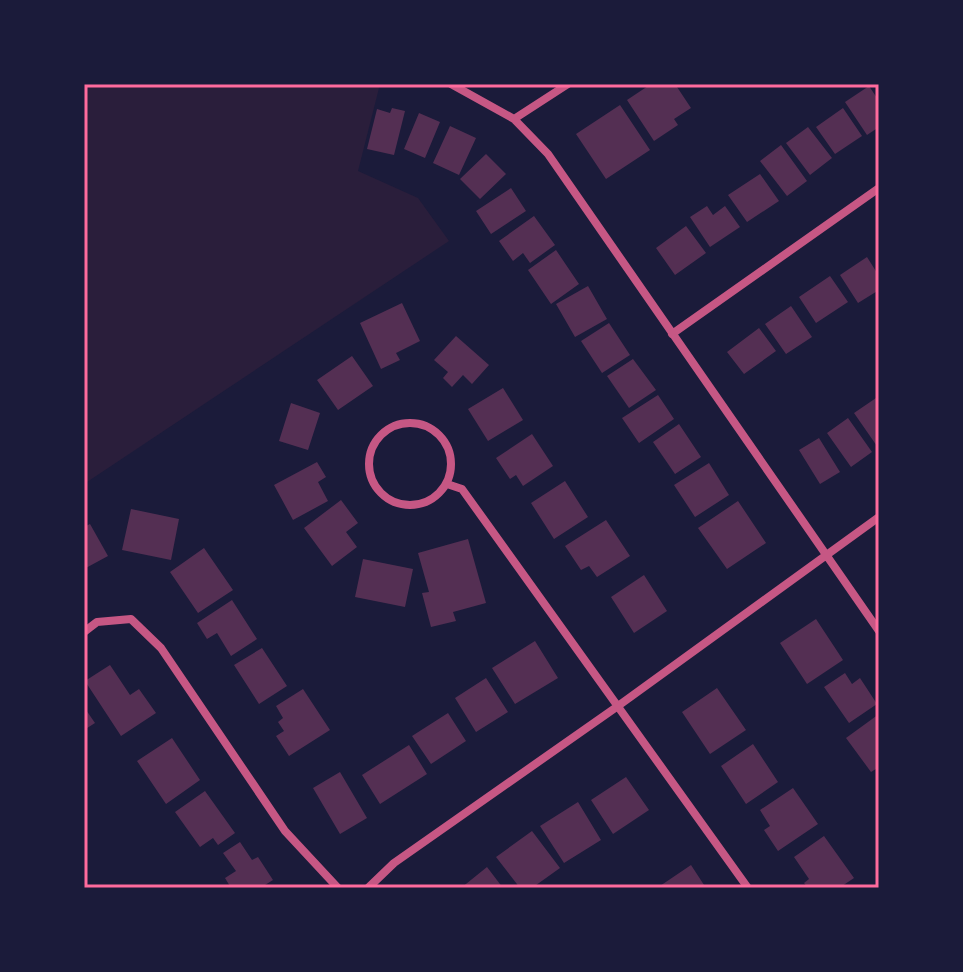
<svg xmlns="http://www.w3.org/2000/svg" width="963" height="972" font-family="'Noto Serif',serif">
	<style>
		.green { fill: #2a1e3b }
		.building { fill: #542f53 }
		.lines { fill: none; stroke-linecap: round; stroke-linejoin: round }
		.minor { stroke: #c65784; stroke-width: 8 }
		.neatline { fill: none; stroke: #ff6b9d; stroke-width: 3 }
	</style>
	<rect width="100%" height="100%" fill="#1b1b3a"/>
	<path class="green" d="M84 84H380L358 171 418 198 449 241 84 484Z"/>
	<path class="building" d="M651 84H675L691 108 674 119 678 125 654 141 627 100Z
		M869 86 879 101V127L867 135 845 102Z
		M620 105 650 150 606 179 576 134Z
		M392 108 405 111 394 155 367 149 377 109 390 113Z
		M843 108 862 136 835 154 816 127Z
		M419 113 440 122 425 158 404 149Z
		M450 126 476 138 459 175 433 163Z
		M808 127 832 158 810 175 786 143Z
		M781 145 807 181 787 196 760 161Z
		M486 154 506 174 480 199 460 179Z
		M760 174 779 201 747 222 728 195Z
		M511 188 526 211 491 234 476 211Z
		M707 206 713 215 725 206 740 227 710 247 690 217Z
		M534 216 555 245 530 263 523 253 513 261 499 241Z
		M686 226 706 253 675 275 656 248Z
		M556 250 579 284 551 304 528 270Z
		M867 257 879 276V290L858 303 840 275Z
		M830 276 848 302 816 323 799 297Z
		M588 286 607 319 575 337 556 304Z
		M402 303 420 341 396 353 400 360 381 369 360 323Z
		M791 306 812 337 786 354 765 324Z
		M609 323 630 355 602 373 581 341Z
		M759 328 776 351 744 374 727 352Z
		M456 336 489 365 472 384 463 375 452 387 443 378 448 372 434 360Z
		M352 356 373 386 338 410 317 380Z
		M633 359 656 390 629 408 607 376Z
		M503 388 523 420 488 441 468 409Z
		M658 395 674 419 639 443 622 418Z
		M876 398 879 402V449L854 413Z
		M291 403 320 413 308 450 279 441Z
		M848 418 872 452 851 467 827 433Z
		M679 424 701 457 675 474 653 442Z
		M532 434 553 466 523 486 516 475 510 479 496 458Z
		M819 438 840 472 820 484 799 450Z
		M317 462 326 477 318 482 328 501 293 520 274 485Z
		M709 463 729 495 695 517 674 485Z
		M565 481 588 517 554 539 531 503Z
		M341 500 358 523 346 532 357 547 332 566 304 528Z
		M738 501 766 543 727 569 698 528Z
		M131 509 179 519 171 560 122 550Z
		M606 520 630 556 597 577 589 566 581 570 565 546Z
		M90 524 108 556 84 569V527Z
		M468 539 486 603 453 612 456 621 431 627 422 593 429 592 418 553Z
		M204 548 233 590 198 613 170 572Z
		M363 559 413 569 405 607 355 597Z
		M644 575 667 611 634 633 611 597Z
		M232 600 257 639 231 656 217 633 207 639 197 623Z
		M816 619 843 660 807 684 780 643Z
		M535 641 558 678 515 704 492 668Z
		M262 648 287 686 259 704 234 665Z
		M110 665 130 695 139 689 156 713 121 736 85 681Z
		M845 673 852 684 860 678 877 704 849 723 824 687Z
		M486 678 508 712 476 732 455 698Z
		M717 688 746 730 710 754 682 712Z
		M303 689 330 730 289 756 276 736 284 731 278 722 283 718 276 706Z
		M84 707 95 723 84 730Z
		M448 713 466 741 431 764 412 736Z
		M879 714V767L871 772 846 738Z
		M172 738 200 780 166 804 137 761Z
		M753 744 778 782 746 804 721 766Z
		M409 745 427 774 380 804 362 775Z
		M340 772 367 818 340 834 313 788Z
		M626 777 649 810 613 834 591 800Z
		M793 788 818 824 778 851 764 830 770 826 760 810Z
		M205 791 235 833 218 845 213 838 200 847 175 812Z
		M578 802 601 840 564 863 540 826Z
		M532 831 560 868 532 888H520L496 857Z
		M824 836 854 878 839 888H808L804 883 809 879 794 857Z
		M240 842 252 860 258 857 273 880 265 885 267 888H231L225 878 236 871 223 853Z
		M691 865 706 888H657Z
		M487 867 503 888H461Z"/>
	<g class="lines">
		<path class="minor" d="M451 84 514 119 548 154 879 631
			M514 119 568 84
			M672 334 879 188
			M369 464a41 41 0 1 1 82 0a41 41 0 1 1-82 0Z
			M447 484 462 489 748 888
			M84 632 97 622 131 619 161 648 285 831 338 888
			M368 888 394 863 618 706 879 517"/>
	</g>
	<rect width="963" height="972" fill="none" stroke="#1b1b3a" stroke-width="172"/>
	<rect x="86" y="86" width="791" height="800" class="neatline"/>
</svg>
